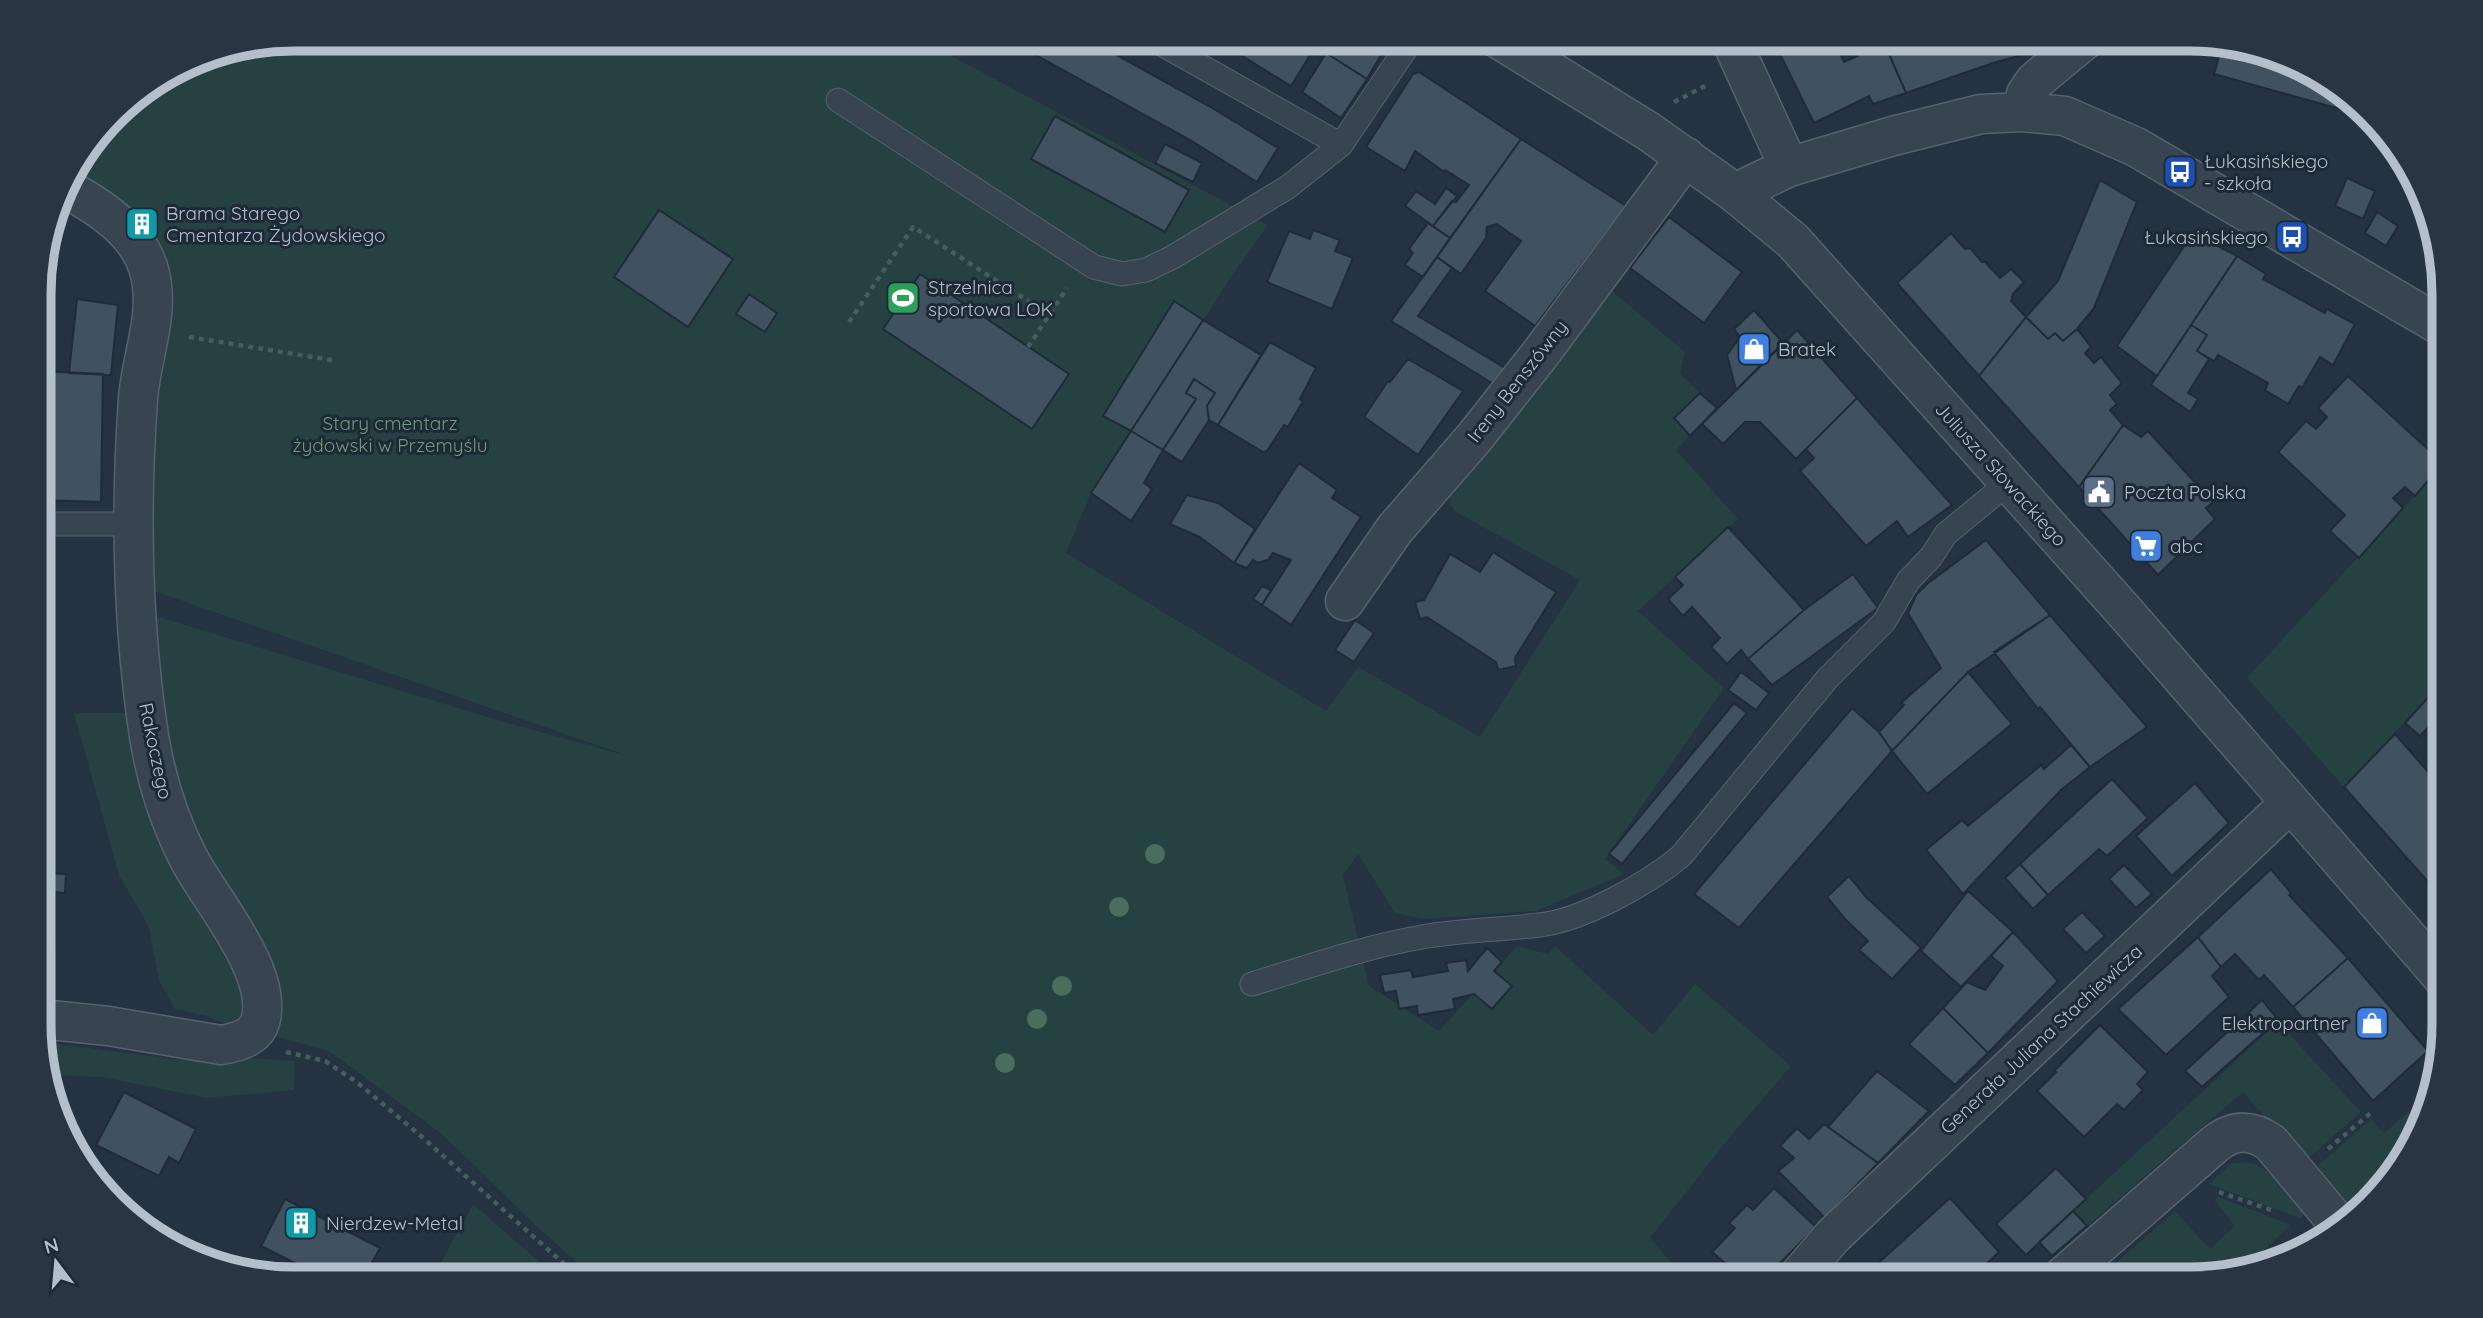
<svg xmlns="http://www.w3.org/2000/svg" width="2483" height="1318" font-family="Quicksand,sans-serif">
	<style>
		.green { fill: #264142 }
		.building { fill: #405160; stroke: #1f2b38; stroke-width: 2 }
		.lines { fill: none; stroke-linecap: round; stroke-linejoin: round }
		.service-casing { stroke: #56626e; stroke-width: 25 }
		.minor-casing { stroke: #56626e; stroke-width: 41 }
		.tertiary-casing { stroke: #56626e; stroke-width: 41 }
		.path { stroke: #445e5f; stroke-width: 4.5; stroke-dasharray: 5 5; stroke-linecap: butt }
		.service { stroke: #394451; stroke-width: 23 }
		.minor { stroke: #394451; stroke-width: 38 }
		.tertiary { stroke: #394451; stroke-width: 38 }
		.tree { fill: #4b6d5d }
		.labels { text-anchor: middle; stroke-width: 6; stroke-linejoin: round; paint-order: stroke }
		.poi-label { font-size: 19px; fill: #b5bfcb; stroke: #1d2936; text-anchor: start }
		.street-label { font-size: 19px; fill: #b5bfcb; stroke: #1d2936 }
		.park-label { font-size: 19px; fill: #6b9d74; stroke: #1d2936 }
		.rim { fill: none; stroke: #b5bfcb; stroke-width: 9 }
	</style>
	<rect width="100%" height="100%" fill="#243241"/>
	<path class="green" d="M294 39H920L1268 225 1231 277 1091 493 1066 553 1326 711 1358 667 1480 737 1580 580 1456 512 1450 504V492L1607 287 1685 352 1680 374 1717 408 1676 450 1738 519 1638 611 1724 688 1605 859 1624 874 1536 911 1424 919 1395 913 1358 854 1343 875 1369 986 1439 1031 1517 946 1548 954 1555 946 1653 1035 1695 984 1791 1066 1725 1143 1650 1238 1686 1279H596L535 1225 442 1134 329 1051 270 1035 196 853 162 755 146 613 504 722 631 757 154 591 147 561 155 419 169 293 68 177 125 102 197 58Z
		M2443 465 2444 680 2344 787 2247 678Z
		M74 713H135L252 1014 235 1028 207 1016 175 1009 159 981 149 927 119 875Z
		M2278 1022 2361 1112 2304 1162 2243 1092 2087 1226 2073 1211Z
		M41 1042 182 1060 202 1054 295 1061 294 1090 207 1098 102 1077 47 1075 41 1058Z
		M2428 1095 2418 1137 2350 1215 2313 1170 2371 1119 2384 1133Z
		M2232 1163C2238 1163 2244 1162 2250 1163 2270 1166 2291 1199 2304 1215L2300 1218 2209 1184Z
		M2218 1197 2291 1225 2247 1265 2205 1279H2118L2109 1269 2175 1211 2210 1249 2235 1226 2214 1200Z
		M473 1204 559 1279H432Z"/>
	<path class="building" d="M1005 38H1086L1209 106 1278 148 1257 182 1192 141Z
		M1213 38H1302L1315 47 1291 86Z
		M1302 38H1320L1315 47Z
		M1334 38H1391L1367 79 1326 53Z
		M1772 38H1832L1844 62 1858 56 1854 38H1882L1906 93 1873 104 1869 96 1814 123Z
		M1882 38H2018L2026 54 1993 63 1906 93Z
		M2018 38H2059L2055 44 2026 54Z
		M2222 46 2302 65 2358 114 2214 74Z
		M1326 53 1367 79 1341 118 1302 92Z
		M1419 72 1521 139 1450 238 1433 226 1452 201 1456 202 1469 185 1445 170 1444 172 1415 151 1405 171 1366 147 1413 74Z
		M1055 116 1189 190 1165 232 1031 159Z
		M1521 139 1626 206 1535 326 1485 291 1521 241 1497 224 1487 227 1486 238 1461 274 1437 257Z
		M1165 144 1202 163 1193 182 1155 163Z
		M2347 178 2375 191 2363 219 2335 206Z
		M2100 180 2137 202 2094 308 2077 329 2063 341 2055 333 2048 339 2026 317 2058 281Z
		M1446 188 1457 196 1433 226 1405 206 1416 191 1435 204Z
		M659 210 733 259 688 327 614 277Z
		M2377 212 2398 226 2386 246 2365 233Z
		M1669 217 1742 272 1704 323 1630 268Z
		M1428 223 1450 238 1423 277 1405 265 1413 253 1409 249Z
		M1313 230 1340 240 1335 251 1353 258 1332 309 1267 282 1289 231 1310 239Z
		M1951 233 1965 249 1970 248 1982 262H1985L2000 278 2011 269 2024 282 2013 294 2011 301 2026 317 1979 376 1897 283Z
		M2193 233 2237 256 2157 376 2117 346Z
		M2237 256 2266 274 2263 279 2325 313 2327 309 2355 324 2333 365 2320 357 2302 388 2299 386 2288 404 2265 390 2268 383 2218 355 2214 361 2197 351 2207 335 2191 325Z
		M1437 257 1452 268 1418 316 1505 368 1492 383 1391 321Z
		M920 274 1069 374 1032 429 883 329Z
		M749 294 777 313 765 332 736 314Z
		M77 299 118 305 111 375 69 373Z
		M1174 301 1203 320 1131 431 1103 416Z
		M1754 310 1783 343 1736 390 1727 355 1740 337 1734 329Z
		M2026 317 2048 339 2055 333 2063 341 2077 329 2091 347 2085 353 2094 363 2101 357 2122 383 2110 395 2117 404 2110 410 2123 425 2079 487 1979 376Z
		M1203 320 1261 355 1218 425 1209 420 1207 406 1215 393 1194 379 1186 393 1196 399 1163 450 1131 431Z
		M2191 325 2207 335 2197 351 2209 359 2188 393 2198 399 2190 412 2151 385Z
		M1797 330 1857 398 1796 459 1760 422H1745L1723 444 1702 424Z
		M1270 342 1316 368 1300 399 1303 401 1288 427 1284 425 1267 451 1263 452 1218 425Z
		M1408 359 1463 391 1418 455 1364 417 1388 381 1390 382Z
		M39 371 103 374 101 502 40 500Z
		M2348 376 2443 463 2415 496 2405 487 2393 498 2403 508 2359 558 2330 531 2345 515 2278 452 2306 421 2316 429 2327 417 2318 408Z
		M1194 379 1215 393 1207 406 1209 420 1182 462 1163 450 1196 399 1186 393Z
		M1700 393 1717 408 1690 436 1674 418Z
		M1857 398 1952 505 1908 537 1897 521 1866 546 1800 471 1814 458 1806 449Z
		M2123 425 2141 437 2148 431 2213 502 2206 508 2215 519 2158 575 2079 487Z
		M1131 431 1163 450 1144 483 1152 489 1131 521 1091 493Z
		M1299 463 1337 490 1332 498 1361 517 1291 625 1262 605 1291 560 1273 553 1268 560 1257 563 1253 560 1247 568 1234 563Z
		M1187 495 1218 503 1255 529 1234 563 1200 537 1170 524Z
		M1728 527 1804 610 1748 659 1741 650 1727 664 1711 647 1720 638 1692 607 1683 616 1668 599 1683 585 1675 577Z
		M1986 540 2050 615 1968 672 1892 751 1879 732 1904 705 1901 703 1941 668 1908 613 1916 595 1927 584Z
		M1493 552 1556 592 1515 658 1516 666 1498 670 1496 662 1427 617 1420 619 1415 602 1424 600 1450 554 1480 572Z
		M1853 574 1878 608 1772 685 1748 659 1804 610Z
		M1262 586 1271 590 1262 605 1253 599Z
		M2050 615 2147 727 2090 767 2040 707 2038 709 1994 652Z
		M1355 620 1374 633 1354 662 1335 650Z
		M1741 672 1769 693 1756 710 1728 690Z
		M1968 672 2012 724 1927 794 1892 751Z
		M2444 680V711L2420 736 2405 723Z
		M1734 703 1747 713 1622 864 1609 854Z
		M1852 708 1879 732 1892 751 1739 928 1694 894Z
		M2395 734 2444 790V884L2437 892 2344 787Z
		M2071 745 2090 767 2061 790 1963 894 1926 850 1962 820 1968 826 2041 765 2044 769Z
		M2112 779 2148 818 2107 856 2099 849 2048 895 2020 864Z
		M2195 783 2229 823 2172 876 2136 836Z
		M2020 864 2048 895 2033 909 2005 878Z
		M2124 865 2152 894 2136 908 2109 879Z
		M2271 869 2291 893 2289 895 2348 958 2293 1007 2264 975 2259 980 2235 954 2221 967 2198 937Z
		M40 873 66 874 65 893 55 892 54 956H41Z
		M1849 876 1865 896 1921 948 1892 979 1859 950 1868 941 1845 919 1827 897Z
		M1968 891 2013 932 1961 987 1921 951Z
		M2082 912 2105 936 2086 953 2063 929Z
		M2013 932 2058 981 1988 1053 1943 1008 1967 982 1985 990 2003 966 1991 956Z
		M2198 937 2221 967 2212 976 2229 997 2166 1055 2118 1009Z
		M1487 948 1502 962 1494 971 1512 986 1492 1009 1474 994 1453 999 1455 1009 1418 1015 1417 1006 1399 1009 1396 991 1384 993 1380 975 1411 970 1413 977 1448 971 1446 963 1466 960 1468 971Z
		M2348 958 2428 1051 2373 1101 2293 1007Z
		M2262 1000 2278 1020 2202 1087 2185 1071Z
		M1943 1008 1988 1053 1955 1085 1909 1044Z
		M2100 1025 2148 1072 2137 1084 2143 1090 2124 1110 2117 1104 2084 1137 2037 1091 2056 1072 2054 1071Z
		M1877 1071 1929 1111 1878 1163 1828 1127Z
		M124 1092 196 1129 179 1163 169 1157 159 1176 96 1145Z
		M1824 1124 1878 1163 1825 1218 1778 1171 1794 1158 1780 1146 1797 1128 1809 1139Z
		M2056 1168 2086 1199 2026 1255 1996 1224Z
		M1774 1188 1816 1227 1764 1279H1744L1712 1252 1735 1228 1729 1223 1747 1205 1753 1210Z
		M1950 1198 1999 1252 1970 1279H1878L1884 1274 1876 1265Z
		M285 1199 380 1248 363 1279H327L261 1246Z
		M2073 1211 2087 1226 2052 1256 2039 1242Z"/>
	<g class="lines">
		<defs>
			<path id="service" d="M1151 38 1341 145
				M838 100 1094 267 1122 274 1146 270 1173 257 1288 187 1341 145 1413 38
				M40 524H132
				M1252 984C1308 967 1364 947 1422 937 1461 930 1500 930 1539 925 1581 921 1649 883 1681 856L1827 679 1884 622 1908 581 1931 557 1946 534 2008 483"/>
			<path id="minor" d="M1730 38 1789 167
				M2022 112 2026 94 2035 81 2087 38
				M1345 601 1395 529 1474 438 1541 353 1686 157
				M41 1019 108 1026 221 1045C235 1043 255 1038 260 1022 275 974 212 902 190 861 170 823 156 779 149 736 132 624 130 512 138 399 141 357 160 316 150 274 140 232 99 206 63 187
				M1796 1279 1833 1236 2290 803
				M2060 1279 2215 1144C2234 1129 2251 1129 2271 1143L2340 1226"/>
			<path id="tertiary" d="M1497 38 1648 131 1735 193 1793 241 2124 611 2444 979
				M1735 193 1789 167 1893 136 1981 114 2022 112 2065 116 2136 147 2443 327"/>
		</defs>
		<use href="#service" class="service-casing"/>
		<use href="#minor" class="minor-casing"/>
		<use href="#tertiary" class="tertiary-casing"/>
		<path class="path" d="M1674 102 1707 85
			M849 322 913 227 1050 315
			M189 337 337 361
			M1028 347 1067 288
			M286 1052 325 1061 358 1083 422 1137 581 1279
			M2328 1149 2372 1112
			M2219 1192 2274 1211"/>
		<use href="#service" class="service"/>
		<use href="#minor" class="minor"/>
		<use href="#tertiary" class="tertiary"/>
	</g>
	<g class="tree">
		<circle cx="1155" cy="854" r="10"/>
		<circle cx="1119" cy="907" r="10"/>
		<circle cx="1062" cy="986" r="10"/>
		<circle cx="1037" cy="1019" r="10"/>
		<circle cx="1005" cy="1063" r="10"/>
	</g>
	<defs>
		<symbol id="bus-square" viewBox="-11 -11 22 22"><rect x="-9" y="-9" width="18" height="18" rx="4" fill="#1a4fb4" stroke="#1d2936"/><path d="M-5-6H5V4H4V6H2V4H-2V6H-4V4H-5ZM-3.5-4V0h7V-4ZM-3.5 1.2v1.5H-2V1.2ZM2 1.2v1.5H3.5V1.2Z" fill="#fff"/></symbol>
		<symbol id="building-square" viewBox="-11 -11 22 22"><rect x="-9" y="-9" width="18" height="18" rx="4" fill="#0f9aa8" stroke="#1d2936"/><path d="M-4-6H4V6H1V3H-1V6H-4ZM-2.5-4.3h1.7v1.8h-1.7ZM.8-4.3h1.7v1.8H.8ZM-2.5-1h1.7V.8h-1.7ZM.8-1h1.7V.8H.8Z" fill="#fff"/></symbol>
		<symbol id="stadium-square" viewBox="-11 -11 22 22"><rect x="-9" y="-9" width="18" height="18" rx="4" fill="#2e9e5b" stroke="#1d2936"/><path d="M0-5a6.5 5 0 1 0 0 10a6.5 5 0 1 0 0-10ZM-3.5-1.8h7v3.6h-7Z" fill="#fff"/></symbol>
		<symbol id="shop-square" viewBox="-11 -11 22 22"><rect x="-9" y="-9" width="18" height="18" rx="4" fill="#3f7fe0" stroke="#1d2936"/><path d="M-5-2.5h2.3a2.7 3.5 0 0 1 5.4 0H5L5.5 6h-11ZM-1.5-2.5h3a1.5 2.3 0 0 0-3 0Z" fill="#fff"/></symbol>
		<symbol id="civic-square" viewBox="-11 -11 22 22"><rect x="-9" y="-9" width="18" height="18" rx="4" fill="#5c6f8a" stroke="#1d2936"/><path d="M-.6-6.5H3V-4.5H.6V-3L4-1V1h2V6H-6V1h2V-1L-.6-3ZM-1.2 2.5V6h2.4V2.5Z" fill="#fff"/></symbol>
		<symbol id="supermarket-square" viewBox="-11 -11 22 22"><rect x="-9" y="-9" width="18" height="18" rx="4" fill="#3f7fe0" stroke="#1d2936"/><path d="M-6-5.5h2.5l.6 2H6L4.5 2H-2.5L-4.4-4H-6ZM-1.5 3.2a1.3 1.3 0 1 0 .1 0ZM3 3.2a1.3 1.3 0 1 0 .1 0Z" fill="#fff"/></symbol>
	</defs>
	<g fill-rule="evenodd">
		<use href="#bus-square" x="2161" y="153" width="38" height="38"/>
		<use href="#building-square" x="123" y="205" width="38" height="38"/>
		<use href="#bus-square" x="2273" y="218" width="38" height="38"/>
		<use href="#stadium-square" x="884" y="279" width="38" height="38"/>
		<use href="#shop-square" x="1735" y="330" width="38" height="38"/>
		<use href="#civic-square" x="2080" y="473" width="38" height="38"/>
		<use href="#supermarket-square" x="2127" y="527" width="38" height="38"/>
		<use href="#shop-square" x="2353" y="1004" width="38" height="38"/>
		<use href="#building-square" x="282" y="1204" width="38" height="38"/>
	</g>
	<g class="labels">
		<g class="poi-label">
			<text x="2204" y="168">Łukasińskiego<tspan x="2204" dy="22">- szkoła</tspan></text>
			<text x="166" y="220">Brama Starego<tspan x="166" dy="22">Cmentarza Żydowskiego</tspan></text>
			<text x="2268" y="244" text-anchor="end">Łukasińskiego</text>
			<text x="928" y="294">Strzelnica<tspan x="928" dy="22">sportowa LOK</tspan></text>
			<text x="1778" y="356">Bratek</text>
			<text x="2124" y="499">Poczta Polska</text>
			<text x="2170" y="553">abc</text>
			<text x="2348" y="1030" text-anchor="end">Elektropartner</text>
			<text x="326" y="1230">Nierdzew-Metal</text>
		</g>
		<g class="street-label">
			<text transform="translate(1517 381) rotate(-52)" y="7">Ireny Benszówny</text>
			<text transform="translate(2001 474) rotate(48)" y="7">Juliusza Słowackiego</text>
			<text transform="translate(156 751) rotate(78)" y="7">Rakoczego</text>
			<text transform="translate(2041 1039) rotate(-43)" y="7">Generała Juliana Stachiewicza</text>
		</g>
		<g class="park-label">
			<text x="390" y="430">Stary cmentarz<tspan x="390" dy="22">żydowski w Przemyślu</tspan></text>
		</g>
	</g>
	<path d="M0 0H2483V1318H0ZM294 51H2189A243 243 0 0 1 2432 294V1024A243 243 0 0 1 2189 1267H294A243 243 0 0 1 51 1024V294A243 243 0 0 1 294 51Z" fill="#293542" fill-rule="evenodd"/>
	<path class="rim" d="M294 51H2189A243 243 0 0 1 2432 294V1024A243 243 0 0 1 2189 1267H294A243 243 0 0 1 51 1024V294A243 243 0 0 1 294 51Z"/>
	<g transform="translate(56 1262) rotate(344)" stroke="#1d2936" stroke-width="5" paint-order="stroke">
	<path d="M0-5L12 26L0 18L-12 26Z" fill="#b5bfcb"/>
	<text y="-10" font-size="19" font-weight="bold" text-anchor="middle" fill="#b5bfcb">N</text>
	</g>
</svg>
